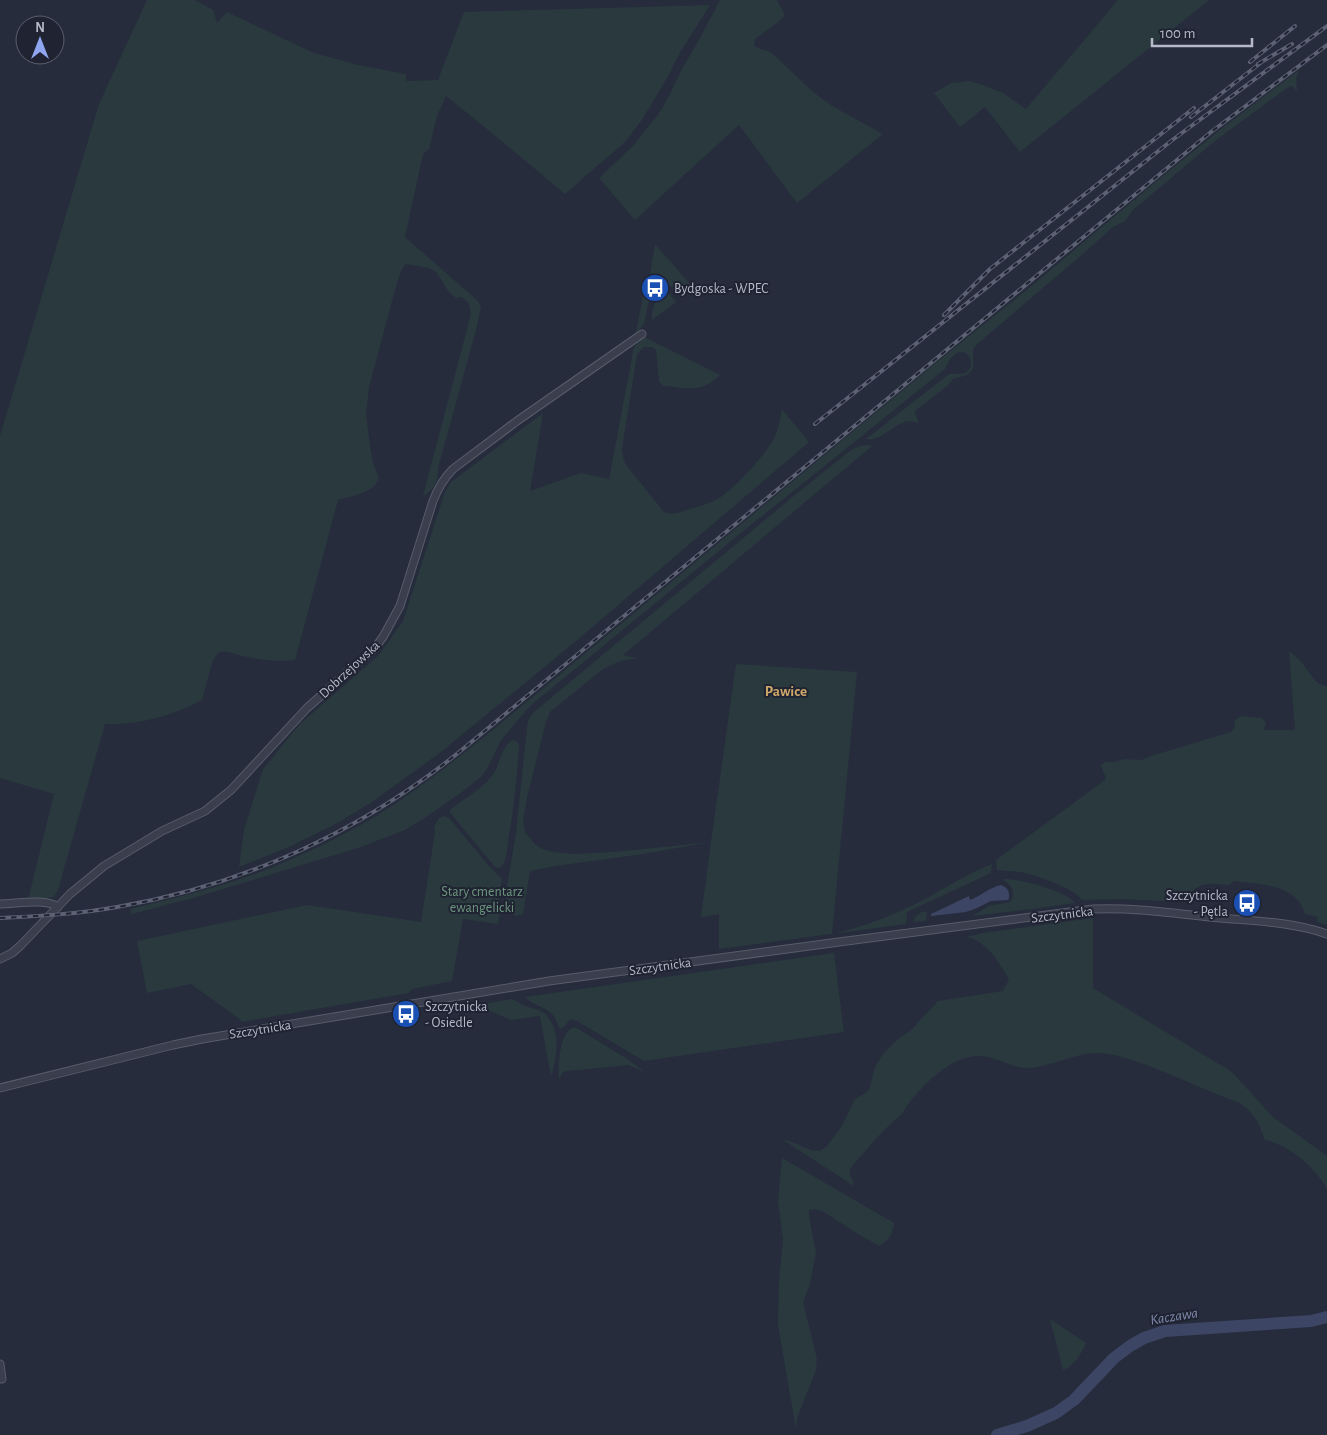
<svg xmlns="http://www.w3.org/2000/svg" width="1327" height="1435" font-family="'Alegreya Sans',sans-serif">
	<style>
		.green { fill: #29393e }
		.water { fill: #3c4664 }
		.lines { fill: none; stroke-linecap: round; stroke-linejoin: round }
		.river { stroke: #3c4664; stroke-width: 12 }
		.minor-casing { stroke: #585c6b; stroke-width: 9 }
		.minor { stroke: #3a3e4d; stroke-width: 7 }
		.rail-casing { stroke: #5c6173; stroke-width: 4 }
		.rail { stroke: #1f2332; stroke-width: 2; stroke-dasharray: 5.5; stroke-linecap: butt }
		.labels { text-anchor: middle; stroke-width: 4; stroke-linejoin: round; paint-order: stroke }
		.poi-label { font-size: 14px; fill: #b5b9c8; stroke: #1f2332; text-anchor: start }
		.street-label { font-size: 14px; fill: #b5b9c8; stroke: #1f2332 }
		.park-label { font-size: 14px; fill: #6e977f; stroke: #1f2332 }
		.neighbourhood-label { font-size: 15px; font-weight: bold; fill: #cea76b; stroke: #1f2332 }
		.water-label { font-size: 15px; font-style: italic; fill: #7f8bad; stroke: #1f2332 }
	</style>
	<rect width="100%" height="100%" fill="#262c3c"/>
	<path class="green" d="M147 0H195L213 10 217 23 227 12 314 53 358 65 406 74V81L438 80 464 12 710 5 679 54 667 78 642 120 626 141 565 194 498 138 446 96 437 116 429 149 423 154 405 237 478 301 481 307 476 330 438 468C439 479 433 492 423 496L471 314 469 304 462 297 456 298 448 291 437 273 429 268 406 264 402 269 396 286 369 387 366 414 370 447 373 463 379 478C374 493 352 496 338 500L295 660C277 662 260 660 243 656 234 654 228 650 219 652L213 660 202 700C172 716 139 725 105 724L58 890 54 897 28 900 54 794 0 778V436L99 104Z
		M720 0H777L785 15 778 22 755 39 754 46C761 50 768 50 774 55L812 91 832 106 883 134 797 203 739 125 635 220 599 178 633 146 660 112 669 96 681 71 701 36Z
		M1118 0H1209L1020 152 985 107 960 127 934 93 951 83 969 81 983 85 1003 93 1026 109Z
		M1300 69 1296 78 1297 91 1292 86 1287 88 1216 140 1133 210 1125 221 1113 227 1091 247 976 345 973 350V366L972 370 967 375 953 379 947 386 914 412 918 420V423C898 414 886 442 866 439L949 374C954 373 960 375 965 373 982 364 960 333 945 369L725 546 530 706 501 740 488 767 482 776 462 792 423 819 405 830 361 847 193 898 132 914 130 909C161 901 192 894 222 885 265 872 308 853 348 832 401 804 448 766 494 729L938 361 1023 293 1158 180 1220 130Z
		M655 244 691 285 686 289 690 293 687 294 675 287 664 286 658 278 653 280 652 284 655 290C653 295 649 300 648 305 644 317 648 324 636 332L644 291 647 292Z
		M667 294 671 295 676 302 652 320C652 308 654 298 667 294Z
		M644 337 720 375C699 395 688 387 663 386L659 381 656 350 652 347H644L637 354 622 449 623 457 626 465 664 512C672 515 679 513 687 510 698 507 712 503 722 496 738 485 762 458 772 442 778 433 780 420 782 409L809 442 576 641 441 752 372 802 339 822 291 846 239 867 244 830 263 769 300 724 379 655 403 621 445 492 451 482 543 413 530 491 581 473 609 479 634 347Z
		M867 445 872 446 623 655 637 658 620 661 603 669 550 712 546 722 527 797 523 821 525 832 536 845 542 849 553 852 573 854 615 852 711 842 736 664 857 672 832 934C863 927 895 915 923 900 946 888 968 873 992 864L991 873 907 912 906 924 719 949V914L701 917 711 842 643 854 555 866 530 871 523 914 516 916 508 912 505 903 506 893 516 833 527 727 529 718 534 712 796 494 851 450 860 446Z
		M1289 651C1293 654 1298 658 1301 662 1309 670 1315 686 1327 686V925L1317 922 1318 917 1305 914C1297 884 1259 884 1234 881L1229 885C1217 884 1203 881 1194 890 1189 895 1188 899 1183 902L1123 899 1082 900C1075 888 1035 875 1021 872 1013 871 1005 871 997 870L996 860 1105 780 1106 776 1103 771 1101 765 1106 762H1114L1124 759 1141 760 1154 755 1231 732 1235 727 1234 721 1241 716 1250 717 1262 718 1266 723 1264 730H1295Z
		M513 740 518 742 519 745C517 777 514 810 508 841 507 850 507 860 501 867L498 868 494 866 449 811C463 799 480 791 492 776 500 766 500 747 513 740Z
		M444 816 450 819 488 865 502 879 499 895 498 904 500 911 498 924 463 919 452 981 412 989 408 993 241 1022V1020L191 984 147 993 137 941 307 905 421 922 435 832 434 827 439 818Z
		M1004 879C1017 878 1069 892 1075 903L1033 909 972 916 989 906 1010 902C1016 894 1013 885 1004 881Z
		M921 912H927L926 921 913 922 916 916Z
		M1093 918V988L1232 1072 1273 1117 1327 1156V1189C1316 1168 1289 1145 1265 1140 1258 1122 1256 1115 1240 1103 1206 1091 1175 1075 1141 1063 1126 1058 1110 1052 1093 1053 1071 1055 1050 1067 1027 1068 1011 1068 996 1056 979 1056 951 1056 925 1083 909 1103 906 1106 905 1110 903 1113 901 1115 899 1116 897 1118 881 1132 867 1149 853 1165 845 1176 854 1177 854 1186L783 1140 790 1141 813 1151H820L827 1146 842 1126 855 1099 866 1093 869 1090 875 1067 884 1053 897 1040 911 1030 938 1001 1003 991 1009 979C999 962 986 940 966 937L983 933Z
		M834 953 844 1032 644 1061 577 1021 570 1019 565 1026 560 1029C557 1024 556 1018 552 1014 544 1006 532 1005 525 997Z
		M512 999C517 1001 520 1004 526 1006 532 1009 539 1009 544 1013 562 1029 557 1057 551 1077L540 1016 511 1020 477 1005Z
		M575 1027 629 1060 645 1072 628 1065 567 1071 562 1073 559 1080C558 1066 559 1030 575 1027Z
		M782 1158 894 1223C893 1234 888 1241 879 1246L858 1234 824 1212 815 1209 809 1210V1217L816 1253 810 1284 803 1302 817 1359 816 1370 797 1418 796 1429 778 1325 779 1280 783 1240 778 1201Z
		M1050 1319 1086 1343C1082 1353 1073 1367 1063 1370Z"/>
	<path class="water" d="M1001 885C1007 887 1010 892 1009 898L1008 900 991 901 977 908 966 912 931 916V914L969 896 970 900C981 896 990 887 1001 885Z"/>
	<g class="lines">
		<path class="river" d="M997 1435 1027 1426 1056 1413 1074 1400 1114 1358 1130 1346 1144 1338 1165 1331 1311 1321 1327 1317"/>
		<defs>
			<path id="minor" d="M0 904C17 904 44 898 58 907
				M0 959 12 953 20 946 70 894 104 866 162 831 205 811 231 790 307 708 374 649 383 637 400 606 433 501C438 488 443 479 453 469L517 421 642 334
				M0 1088 173 1045 202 1039 549 981 839 942 1093 909C1135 907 1178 914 1220 918 1255 921 1293 922 1327 934
				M0 1364 2 1379H0"/>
		</defs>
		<use href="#minor" class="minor-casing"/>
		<use href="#minor" class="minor"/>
		<defs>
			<path id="rail" d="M1250 62 1295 26
				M1258 64 1292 44
				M1191 117 1263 61
				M944 315 990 269 1194 108
				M815 424 1171 141 1327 26
				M0 918C39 916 78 914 117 907 241 886 360 832 458 753L1211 132 1327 45"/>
		</defs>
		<use href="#rail" class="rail-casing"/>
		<use href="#rail" class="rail"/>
	</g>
	<defs>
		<symbol id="bus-disc" viewBox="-11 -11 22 22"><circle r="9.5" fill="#1a4fb4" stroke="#1f2332"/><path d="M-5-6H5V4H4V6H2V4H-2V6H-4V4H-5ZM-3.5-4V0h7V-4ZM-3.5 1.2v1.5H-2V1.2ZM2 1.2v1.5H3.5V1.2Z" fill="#fff"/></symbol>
	</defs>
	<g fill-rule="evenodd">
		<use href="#bus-disc" x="639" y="272" width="32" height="32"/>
		<use href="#bus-disc" x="1231" y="887" width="32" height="32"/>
		<use href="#bus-disc" x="390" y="998" width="32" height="32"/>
	</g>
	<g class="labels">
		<g class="poi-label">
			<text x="674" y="293">Bydgoska - WPEC</text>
			<text x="1228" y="900" text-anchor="end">Szczytnicka<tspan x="1228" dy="16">- Pętla</tspan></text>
			<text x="425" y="1011">Szczytnicka<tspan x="425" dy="16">- Osiedle</tspan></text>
		</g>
		<g class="street-label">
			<text transform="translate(349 669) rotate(-43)" y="5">Dobrzejowska</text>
			<text transform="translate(1062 914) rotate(-7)" y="5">Szczytnicka</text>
			<text transform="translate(660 966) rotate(-8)" y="5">Szczytnicka</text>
			<text transform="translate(260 1029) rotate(-9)" y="5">Szczytnicka</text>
		</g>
		<g class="park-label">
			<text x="482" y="896">Stary cmentarz<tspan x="482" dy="16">ewangelicki</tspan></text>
		</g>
		<g class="neighbourhood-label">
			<text x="786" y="696">Pawice</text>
		</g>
		<g class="water-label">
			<text transform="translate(1174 1316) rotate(-9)" y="5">Kaczawa</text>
		</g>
	</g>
	<g transform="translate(40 40)"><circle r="24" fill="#1f2332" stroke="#5b5f6e"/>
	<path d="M0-4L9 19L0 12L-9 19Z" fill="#91a6f1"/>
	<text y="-8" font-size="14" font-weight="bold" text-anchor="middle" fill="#b5b9c8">N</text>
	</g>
	<path d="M1152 38v8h100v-8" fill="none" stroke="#b5b9c8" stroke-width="2.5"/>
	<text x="1160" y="38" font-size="15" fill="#b5b9c8" stroke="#1f2332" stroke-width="4" paint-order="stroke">100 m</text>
</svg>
